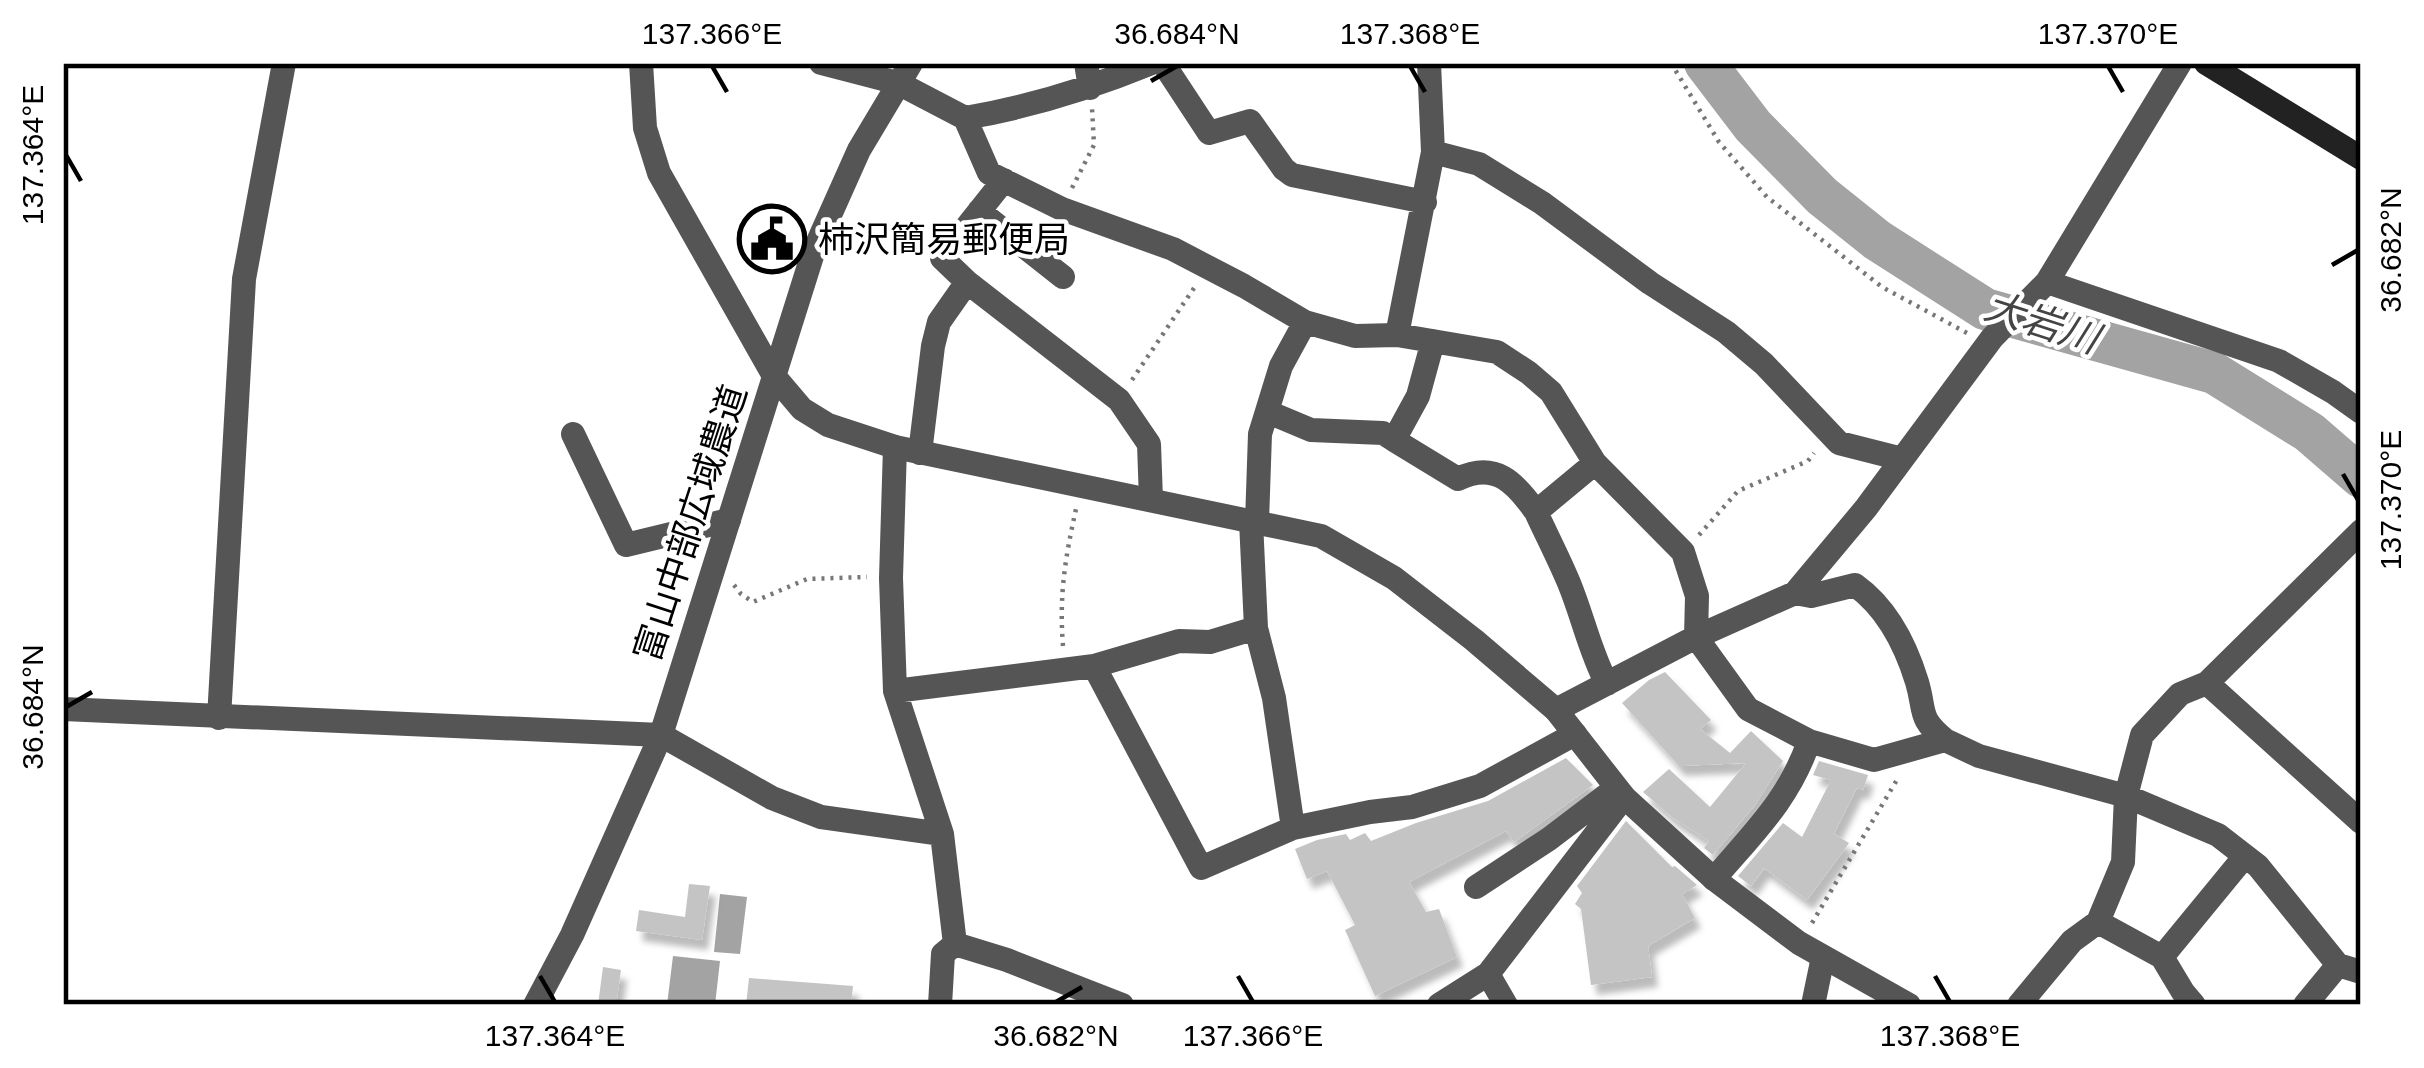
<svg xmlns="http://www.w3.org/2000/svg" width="2424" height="1068" font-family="Arial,'Noto Sans JP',sans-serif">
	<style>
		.water { fill: #a3a3a3 }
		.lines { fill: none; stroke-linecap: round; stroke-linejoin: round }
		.river { stroke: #a3a3a3; stroke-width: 42 }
		.building { fill: #c4c4c4; filter: url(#shadow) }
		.path { stroke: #777; stroke-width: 4.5; stroke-dasharray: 3 6; stroke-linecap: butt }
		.minor { stroke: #555; stroke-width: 24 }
		.tertiary { stroke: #555; stroke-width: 24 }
		.secondary { stroke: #222; stroke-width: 24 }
		.ticks { fill: none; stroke: #000; stroke-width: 4.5 }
		.labels { text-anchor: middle; stroke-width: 9; stroke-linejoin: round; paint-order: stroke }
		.poi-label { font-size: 36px; fill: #000; stroke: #fff; text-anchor: start }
		.street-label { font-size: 36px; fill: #000; stroke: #fff }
		.water-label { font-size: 39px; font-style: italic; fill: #444; stroke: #fff }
		.neatline { fill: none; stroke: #000; stroke-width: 4.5 }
		.ticks-label { font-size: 30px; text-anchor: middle; fill: #000 }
	</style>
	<defs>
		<filter id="shadow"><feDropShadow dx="6" dy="10" stdDeviation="3" flood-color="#0004"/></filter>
	</defs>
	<rect width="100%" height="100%" fill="#fff"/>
	<path class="water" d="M720 894 747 897 740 954 714 952Z
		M673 956 720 961 715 1005H667Z"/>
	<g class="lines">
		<path class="river" d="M1705 63 1753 126 1822 196 1877 240 1985 309 2214 373 2309 432 2361 477"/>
	</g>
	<path class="building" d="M1665 672 1711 720 1700 729 1730 753 1751 731 1783 761 1755 805 1713 855 1704 848 1709 841 1673 818 1643 792 1669 769 1710 807 1746 763 1679 766 1622 703 1649 680Z
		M1566 758 1593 785 1514 842 1506 831 1409 882 1426 912 1439 909 1457 957 1375 996 1345 930 1355 925 1327 871 1307 879 1295 849 1317 840 1346 834 1350 840 1365 833 1371 841 1416 823 1488 801Z
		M1819 761 1868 775 1863 790 1857 788 1834 834 1849 843 1807 900 1764 868 1751 886 1738 876 1783 823 1802 837 1831 780 1813 775Z
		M1626 821 1672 867 1675 866 1697 885 1682 894 1695 918 1648 946 1652 977 1591 985 1581 909 1575 904 1582 893 1577 886Z
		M689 884 710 886 702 940 636 931 639 910 685 917Z
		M603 967 621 970 616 1005H598Z
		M749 978 853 986 851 1005H746Z"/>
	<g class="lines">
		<path class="path" d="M1671 63 1719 142 1767 197 1882 287 1967 333
			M1072 188 1094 145 1092 108
			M1132 380 1196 285
			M1699 535 1738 491 1808 461 1814 453
			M734 585 741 594 753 602 807 579 867 577
			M1063 646C1059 595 1065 559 1076 509
			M1812 923 1898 778"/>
		<path class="minor" d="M821 63 898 83 965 118 989 173 1062 209 1173 249 1244 286 1305 322 1355 336 1397 335 1497 352 1529 373 1551 392 1595 463 1683 552 1697 596 1696 637 1748 709 1809 741 1874 760 1945 740 1979 756 2126 796 2218 835 2258 866 2338 965 2361 972
			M1086 63 1090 88
			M1163 63 1209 133 1250 121 1284 169 1292 175 1425 202
			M965 118C1030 107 1091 88 1152 63
			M1433 152 1479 164 1542 203 1650 283 1726 332 1764 364 1839 443 1902 459
			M979 211 1063 277
			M967 282 1119 400 1149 444 1151 500
			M2047 282 2279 361 2333 392 2361 412
			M1397 335 1433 152 1429 63
			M1268 412 1311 430 1383 433 1394 440 1418 396 1433 341
			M573 434 626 545 729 520
			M1394 440 1458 479C1495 461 1515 482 1536 512L1595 463
			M895 447 891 578 895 691 942 834 955 944 1007 960 1122 1005
			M920 453 933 346 939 322 967 282 942 258 1004 180
			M1536 512C1547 536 1559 559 1569 583 1583 617 1590 652 1607 684
			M1251 521 1256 628
			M1257 522 1260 434 1281 366 1305 322
			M1795 593 1811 596 1855 585C1887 608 1906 646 1917 682 1926 712 1917 717 1945 740
			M2207 683 2361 822
			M895 691 1094 666
			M1556 710 1696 637 1795 593 1866 508 1992 338 2047 282 2180 63
			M219 718 244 279 284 63
			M661 735 772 798 821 817 942 834
			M1293 828 1274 698 1256 628 1210 642 1179 641 1094 666 1201 868 1293 828 1370 812 1412 807 1480 786 1575 734
			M1714 879C1753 833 1789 800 1809 741
			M1476 887 1549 839 1616 788
			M2098 922 2123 862 2126 796 2142 735 2180 694 2207 683 2361 531
			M2162 957 2245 856
			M1488 974 1506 1005
			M940 1005 943 954 955 944
			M1439 1005 1488 974 1624 797
			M1813 1005 1823 957
			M2019 1005 2072 941 2098 922 2162 957 2183 992 2194 1005
			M2305 1005 2338 965"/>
		<path class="tertiary" d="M641 63 645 128 659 173 774 376 802 409 828 425 895 447 1321 536 1394 578 1474 640 1556 710 1624 797 1714 879 1799 943 1909 1005
			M63 709 661 735
			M535 1005 572 935 661 735 813 253 859 150 911 63"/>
		<path class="secondary" d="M2206 63 2361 158"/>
	</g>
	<path class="ticks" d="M712 66 727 92M1410 66 1425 92M2108 66 2123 92M1151 81 1177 66M66 155 81 181M2332 265 2358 250M2343 474 2358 500M66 707 92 692M540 976 555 1002M1238 976 1253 1002M1935 976 1950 1002M1056 1002 1082 987"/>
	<defs>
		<symbol id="civic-ring" viewBox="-11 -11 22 22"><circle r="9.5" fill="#fff" stroke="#000" stroke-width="1.5"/><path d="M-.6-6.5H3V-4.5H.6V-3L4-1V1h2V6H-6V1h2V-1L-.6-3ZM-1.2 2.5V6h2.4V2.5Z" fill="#000"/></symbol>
	</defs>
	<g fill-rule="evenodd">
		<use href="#civic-ring" x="734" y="201" width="76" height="76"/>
	</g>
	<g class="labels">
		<g class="poi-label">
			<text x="818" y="252">柿沢簡易郵便局</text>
		</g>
		<g class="street-label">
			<text transform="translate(690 523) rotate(-72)" y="13">富山中部広域農道</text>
		</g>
		<g class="water-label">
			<text transform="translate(2042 322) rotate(18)" y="14">大岩川</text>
		</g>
	</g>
	<rect width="2424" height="1068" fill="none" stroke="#ffffff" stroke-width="132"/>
	<rect x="66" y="66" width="2292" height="936" class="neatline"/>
	<g class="ticks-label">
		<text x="712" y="44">137.366°E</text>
		<text x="1177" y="44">36.684°N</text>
		<text x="1410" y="44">137.368°E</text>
		<text x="2108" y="44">137.370°E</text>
		<text transform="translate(33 155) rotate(-90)" y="10">137.364°E</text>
		<text transform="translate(2391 250) rotate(-90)" y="10">36.682°N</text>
		<text transform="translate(2391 500) rotate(-90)" y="10">137.370°E</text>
		<text transform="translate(33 707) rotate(-90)" y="10">36.684°N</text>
		<text x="555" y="1046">137.364°E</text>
		<text x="1056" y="1046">36.682°N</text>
		<text x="1253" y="1046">137.366°E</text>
		<text x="1950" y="1046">137.368°E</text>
	</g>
</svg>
